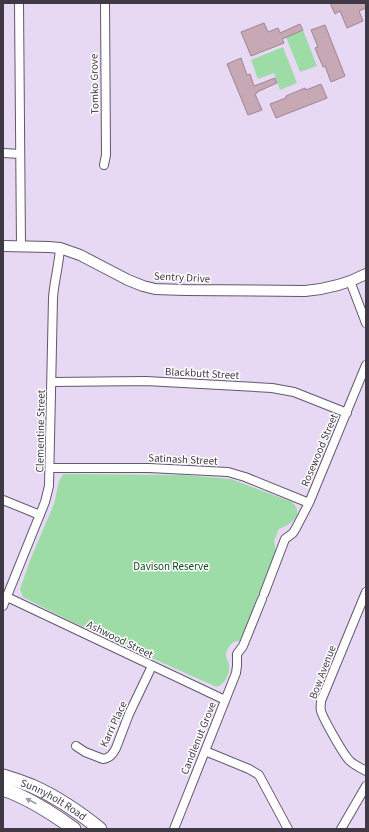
<svg xmlns="http://www.w3.org/2000/svg" width="369" height="832" font-family="'Source Sans 3',sans-serif">
	<style>
		.green { fill: #9ddca7 }
		.building { fill: #c7a9b6; stroke: #a08491 }
		.lines { fill: none; stroke-linecap: round; stroke-linejoin: round }
		.minor-casing { stroke: #62576e; stroke-width: 10 }
		.tertiary-casing { stroke: #62576e; stroke-width: 12 }
		.primary-casing { stroke: #62576e; stroke-width: 15 }
		.minor { stroke: #fff; stroke-width: 8 }
		.tertiary { stroke: #fff; stroke-width: 10 }
		.primary { stroke: #fff; stroke-width: 13 }
		.oneway { fill: #9e9ca2 }
		.labels { text-anchor: middle; stroke-width: 3; stroke-linejoin: round; paint-order: stroke }
		.street-label { font-size: 11px; fill: #3e3944; stroke: #fff }
		.park-label { font-size: 11px; fill: #0d471e; stroke: #fff }
	</style>
	<rect width="100%" height="100%" fill="#e7d9f4"/>
	<path class="green" d="M303 30 317 66 300 72 286 37Z
		M283 47 297 83 280 90 274 73 258 79 251 60Z
		M63 474 182 475 231 479 292 502C293 503 295 505 296 507 302 518 287 526 279 529L274 541 276 551 240 641C238 641 236 641 234 642 230 644 226 650 226 655 226 658 228 661 229 664 230 673 226 683 217 687 152 658 86 630 23 597L20 589 31 558 54 504 59 481Z"/>
	<path class="building" d="M330 3H366V8L359 11 363 21 347 28 340 11 335 14Z
		M264 23 268 32 278 28 280 33 300 24 303 30 282 39 284 43 251 56 241 32Z
		M325 25 345 76 331 82 325 66 323 67 315 48 318 47 311 30Z
		M241 58 247 75 250 74 254 86 275 78 277 83 257 92V93L255 94 262 110 248 115 227 64Z
		M321 84 327 98 276 118 270 104 286 98V96L305 88 306 90Z"/>
	<g class="lines">
		<defs>
			<path id="minor" d="M19 3 21 247
				M3 153 20 154
				M104 165 106 155 105 3
				M350 281 366 323
				M52 382 146 381 272 388 294 392 347 413
				M50 468H149L228 472 245 477 309 503
				M3 500 40 515
				M366 592 321 701C321 705 320 708 321 711 323 718 344 756 350 761 354 765 361 768 366 771
				M264 594 285 539 293 533 296 528 309 503 366 365
				M7 597 225 700
				M3 606 45 502 49 486 53 298C54 282 59 265 60 248
				M76 746 85 752 103 759C110 758 113 754 116 748L129 714 152 666
				M205 751 249 769 259 775 288 829
				M174 829 236 673 237 666V654L243 646 262 599
				M341 829 366 786"/>
			<path id="tertiary" d="M3 246 49 247 60 248 80 255 128 280 143 286 155 289 185 290 305 291C327 289 347 284 366 274"/>
			<g id="primary">
				<path id="s1" d="M3 776C13 779 22 782 32 786 57 797 79 812 100 829"/>
				<path d="M3 789C29 798 52 813 74 829"/>
			</g>
		</defs>
		<use href="#minor" class="minor-casing"/>
		<use href="#tertiary" class="tertiary-casing"/>
		<use href="#primary" class="primary-casing"/>
		<use href="#minor" class="minor"/>
		<use href="#tertiary" class="tertiary"/>
		<use href="#primary" class="primary"/>
	</g>
	<defs><path id="oneway-solid" d="M-6-.8H1V-3.2L6.5 0L1 3.2V.8H-6Z"/></defs>
	<use class="oneway" href="#oneway-solid" transform="translate(31 801) rotate(-153)"/>
	<g class="labels">
		<g class="street-label">
			<text transform="translate(94 84) rotate(-91)" y="4">Tomko Grove</text>
			<text transform="translate(182 277) rotate(3)" y="4">Sentry Drive</text>
			<text transform="translate(202 373) rotate(3)" y="4">Blackbutt Street</text>
			<text transform="translate(40 431) rotate(-89)" y="4">Clementine Street</text>
			<text transform="translate(319 450) rotate(-67)" y="4">Rosewood Street</text>
			<text transform="translate(183 459) rotate(3)" y="4">Satinash Street</text>
			<text transform="translate(120 639) rotate(26)" y="4">Ashwood Street</text>
			<text transform="translate(322 672) rotate(-69)" y="4">Bow Avenue</text>
			<text transform="translate(113 724) rotate(-65)" y="4">Karri Place</text>
			<text transform="translate(198 738) rotate(-68)" y="4">Candlenut Grove</text>
			<text dy="4" stroke="none"><textPath href="#s1" startOffset="56">Sunnyholt Road</textPath></text>
		</g>
		<g class="park-label">
			<text x="171" y="570">Davison Reserve</text>
		</g>
	</g>
	<rect width="369" height="832" fill="none" stroke="#3e3944" stroke-width="8"/>
</svg>
